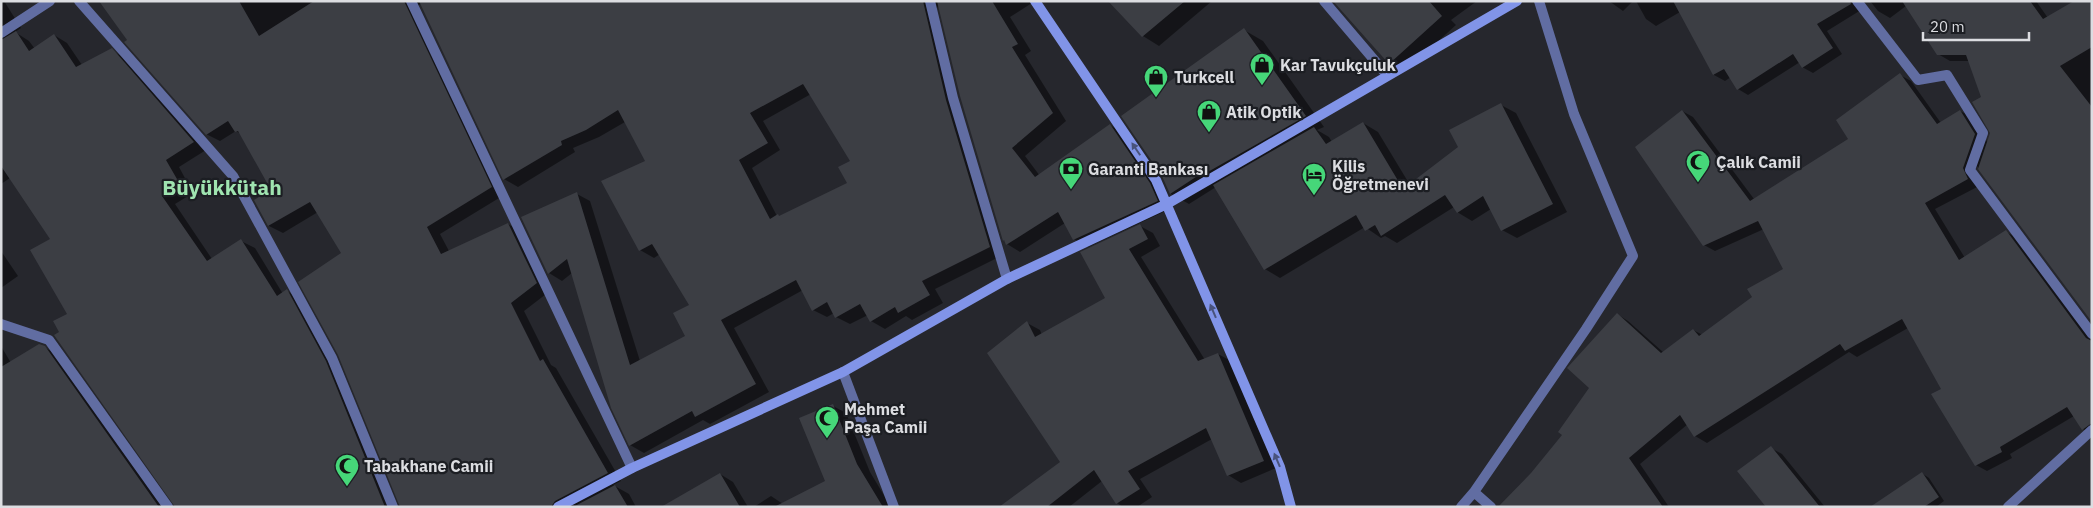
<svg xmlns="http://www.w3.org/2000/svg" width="2093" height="508" font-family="'IBM Plex Sans',sans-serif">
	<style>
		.shadow { fill: #0007; fill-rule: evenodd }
		.building { fill: #3c3e44; fill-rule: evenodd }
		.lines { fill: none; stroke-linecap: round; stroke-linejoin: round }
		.street { stroke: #616da2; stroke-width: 10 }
		.secondary { stroke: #8194e8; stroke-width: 10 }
		.oneway { fill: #49537c }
		.labels { text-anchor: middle; stroke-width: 4.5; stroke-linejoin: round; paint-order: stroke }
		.poi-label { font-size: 16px; font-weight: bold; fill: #dcdde1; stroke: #1c1e23; text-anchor: start }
		.district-label { font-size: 21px; font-weight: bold; fill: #9fe4b0; stroke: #1c1e23 }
	</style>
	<rect width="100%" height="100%" fill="#26272d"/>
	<path class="shadow" d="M1 1H4L21 28 15 32 29 41 35 49 54 35 67 43 82 65 111 50 125 58 206 150 179 167 193 193 175 204 212 259 241 241 255 248 283 294 287 291 300 299 395 507H175L61 332 68 315 52 240 10 178 1 184Z
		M101 1H1035L1010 17 1031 51 1025 55 1066 121 1025 156 1040 176 1110 125 1123 133 1170 209 1088 247 1074 239 1065 223 1020 252 1007 244 1004 240 939 4 936 11 959 108 1003 255 935 289 943 303 912 320 906 316 885 329 871 321 868 315 850 324 836 317 834 313 827 317 813 310 803 290 734 328 769 392 710 424 703 420 644 453 630 445 612 408 572 273 562 281 549 273 577 194 590 201 640 361 687 336 690 305 660 254 654 258 640 250 603 182 647 162 625 122 599 137 573 148 575 152 518 187 504 179 421 3 417 8 504 195 440 234 449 251 508 224 522 232 550 291 524 311 551 365 556 368 621 481 613 485 629 494 636 507H400L343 253 318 212 283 233 269 226 256 200 273 190 241 134 236 131 220 141 206 134 128 41ZM811 94 852 161 849 183 780 217 777 216 752 168 780 150 763 121Z
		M1110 1H1212L1159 46 1143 36Z
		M1335 1H1477L1451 20 1456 25 1404 72 1390 63Z
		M1609 1H1633L1623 11Z
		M1636 1H1861V10L1827 31 1842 54 1813 73 1802 67 1800 62 1748 95 1738 89 1731 77 1725 81 1714 75 1680 12 1656 26 1646 19Z
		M1870 1H2036L2048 18 2092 1V320L1977 166 1974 175 1979 186 1935 209 1965 258 2006 232 2018 238 2092 338V434L2083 429 2074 416 2010 454 2012 458 1987 471 1976 465 1942 389 1908 328 1857 357 1849 352 1707 443 1695 436 1688 424 1640 464 1669 507H1546L1564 434 1591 388 1617 314 1628 321 1663 352 1693 330 1703 335 1753 298 1785 270 1764 229 1715 251 1704 245 1682 111 1693 117 1754 199 1850 140 1900 75 1911 81 1941 123 1960 111 1972 117 1988 143 1991 133 1983 97 1970 61H1950L1938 54 1906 6 1890 18 1878 11Z
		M1244 30 1263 41 1324 127 1317 130 1329 137 1332 142 1363 123 1378 132 1410 185 1460 148 1501 105 1516 113 1567 212 1517 238 1502 230 1491 209 1472 221 1457 212 1454 207 1397 243 1385 236 1381 238 1365 227 1280 278 1265 269 1216 187 1189 204 1171 194 1163 176Z
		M1140 226 1153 233 1160 246 1141 257 1205 360 1218 354 1231 361 1276 468 1241 483 1228 475 1212 439 1140 479 1152 497 1137 507H1123L1117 503 1102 481 1069 507H1001L1061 462 1027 323 1040 330 1042 335 1107 298 1082 253Z
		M1 251 18 276 1 288Z
		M1 346 11 363 44 347 58 355 166 507H1Z
		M833 406 846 413 870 472 891 507H754L771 496 783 504 826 482Z
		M1771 448 1782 454 1825 507H1767Z
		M720 474 733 482 748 507H663Z
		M1923 474 1929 478 1944 501 1936 507H1882Z"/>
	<path class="building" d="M99 1H239L259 36 314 1H404L492 187 427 227 441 254 508 223 537 283 511 303 540 361 543 359 608 473 555 501 551 507H400L338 355 298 282 341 253 310 202 268 226 254 200 271 190 238 131 235 132 228 121 206 135 124 42 127 40Z
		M419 1H923L946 100 990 247 922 281 930 295 898 313 895 307 870 322 860 304 835 318 827 302 812 311 796 280 721 320 756 384 695 417 692 411 629 446 611 408 567 259 548 274 521 217 577 192 630 365 685 336 673 313 689 305 652 244 639 251 601 181 645 161 618 110 586 130 561 141 562 145 503 180ZM803 84 850 161 838 167 847 183 779 216 778 214 770 219 739 160 768 143 750 113Z
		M937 1H992L1018 44 1012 47 1053 113 1012 148 1035 177 1110 124 1150 183 1158 201 1073 240 1058 212 1006 245 1004 240 1003 241 960 96Z
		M1108 1H1185L1142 37Z
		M1333 1H1429L1442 16 1389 64Z
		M1673 1H1850L1851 4 1817 24 1833 48 1802 68 1793 54 1737 90 1724 69 1713 75Z
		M1902 1H2030L2043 19 2074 1H2092V47L2060 66 2092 107V322L1978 169 1990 133 1972 102 1981 97 1966 55H1937Z
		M1244 28 1306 116 1206 173 1205 171 1170 194 1162 176 1121 116Z
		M16 31 29 51 54 34 76 67 112 48 194 142 166 160 181 186 162 196 207 261 241 239 277 296 287 289 326 361 385 507H175L54 335 59 332 53 321 67 314 30 250 50 239 1 166V40Z
		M1900 73 1937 124 1960 110 1975 134 1963 168 1968 179 1925 203 1959 260 2006 230 2086 338 2092 341V423L2082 430 2067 407 2000 447 2002 452 1975 466 1931 394 1941 389 1902 319 1845 351 1840 344 1694 437 1680 415 1629 458 1663 507H1498L1531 473 1562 435 1558 432 1589 388 1567 368 1617 313 1661 353 1693 329 1699 336 1752 297 1747 289 1783 269 1758 221 1703 246 1635 147 1682 110 1750 201 1848 139 1836 120Z
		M1501 103 1553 204 1501 231 1483 196 1457 213 1445 195 1381 236 1375 225 1365 231 1356 215 1264 270 1213 185 1314 127 1326 144 1363 122 1403 189 1458 147 1449 130Z
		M1140 224 1148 239 1129 249 1198 361 1218 353 1264 461 1227 476 1206 428 1128 471 1140 489 1116 504 1094 470 1047 507H999L1060 462 987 353 1027 321 1035 337 1105 298 1080 252Z
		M39 344 45 346 159 507H1V367Z
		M833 404 857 464 883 507H774L825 481 799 418Z
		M1771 446 1820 507H1766L1737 471Z
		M1922 472 1939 497 1924 507H1870Z
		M720 473 740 507H661Z
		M615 485 628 507H573Z"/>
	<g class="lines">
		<path class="street" d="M79 1 233 176 332 358 393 507
			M411 1 632 468
			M930 1 953 98 1007 279
			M1324 1 1387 75
			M1857 1 1918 80 1947 75 1983 133 1970 170 2092 334
			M1 33 50 1
			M1 324 49 340 168 507
			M843 372 894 507
			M1474 492 1491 507
			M1461 507 1474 492 1586 329 1633 256 1574 114 1539 1
			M2008 507 2092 430"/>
		<path class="secondary" d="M1035 1 1156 180 1280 467 1291 507
			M558 507 632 468 843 372 1007 279 1167 204 1517 1"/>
	</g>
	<defs><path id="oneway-solid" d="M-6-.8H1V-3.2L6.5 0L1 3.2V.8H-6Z" transform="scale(1.25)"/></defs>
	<g class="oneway">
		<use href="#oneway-solid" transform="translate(1136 149) rotate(-124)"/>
		<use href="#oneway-solid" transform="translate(1213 311) rotate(-113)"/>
		<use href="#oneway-solid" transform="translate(1277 460) rotate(-113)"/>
	</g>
	<defs>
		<symbol id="shop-pin" viewBox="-11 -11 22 30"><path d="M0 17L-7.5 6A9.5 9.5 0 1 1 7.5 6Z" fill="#46d779" stroke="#1c1e23"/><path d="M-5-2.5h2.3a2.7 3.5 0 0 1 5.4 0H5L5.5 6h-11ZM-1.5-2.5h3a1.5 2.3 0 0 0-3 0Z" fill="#111"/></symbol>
		<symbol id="mosque-pin" viewBox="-11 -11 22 30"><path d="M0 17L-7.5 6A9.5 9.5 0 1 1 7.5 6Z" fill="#46d779" stroke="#1c1e23"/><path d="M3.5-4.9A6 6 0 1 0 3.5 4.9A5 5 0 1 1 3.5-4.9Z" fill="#111"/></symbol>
		<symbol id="bank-pin" viewBox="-11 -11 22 30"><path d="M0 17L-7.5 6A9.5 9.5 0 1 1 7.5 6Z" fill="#46d779" stroke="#1c1e23"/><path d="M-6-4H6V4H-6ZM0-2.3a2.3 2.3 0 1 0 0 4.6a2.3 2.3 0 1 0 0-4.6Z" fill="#111"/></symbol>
		<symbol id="hotel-pin" viewBox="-11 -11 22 30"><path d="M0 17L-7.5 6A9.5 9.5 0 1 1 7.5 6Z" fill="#46d779" stroke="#1c1e23"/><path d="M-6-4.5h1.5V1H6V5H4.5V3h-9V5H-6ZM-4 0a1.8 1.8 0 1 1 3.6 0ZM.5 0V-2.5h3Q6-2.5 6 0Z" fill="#111"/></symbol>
	</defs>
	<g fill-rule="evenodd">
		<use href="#shop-pin" x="1248" y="51" width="28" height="38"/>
		<use href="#shop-pin" x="1142" y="63" width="28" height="38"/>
		<use href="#shop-pin" x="1195" y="98" width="28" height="38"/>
		<use href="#mosque-pin" x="1684" y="148" width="28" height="38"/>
		<use href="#bank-pin" x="1057" y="155" width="28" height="38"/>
		<use href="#hotel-pin" x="1300" y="161" width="28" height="38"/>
		<use href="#mosque-pin" x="813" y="404" width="28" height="38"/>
		<use href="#mosque-pin" x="333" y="452" width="28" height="38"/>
	</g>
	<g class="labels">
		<g class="poi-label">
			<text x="1280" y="71">Kar Tavukçuluk</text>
			<text x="1174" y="83">Turkcell</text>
			<text x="1226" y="118">Atik Optik</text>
			<text x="1716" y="168">Çalık Camii</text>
			<text x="1332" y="172">Kilis<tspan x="1332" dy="18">Öğretmenevi</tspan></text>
			<text x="1088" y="175">Garanti Bankası</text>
			<text x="844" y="415">Mehmet<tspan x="844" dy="18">Paşa Camii</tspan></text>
			<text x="364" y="472">Tabakhane Camii</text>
		</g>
		<g class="district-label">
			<text x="222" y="195">Büyükkütah</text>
		</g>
	</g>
	<rect width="2093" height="508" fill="none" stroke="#dcdde1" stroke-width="5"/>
	<path d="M1923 32v8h106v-8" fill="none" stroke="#dcdde1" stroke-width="2.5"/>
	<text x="1930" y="32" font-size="15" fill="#dcdde1" stroke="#1c1e23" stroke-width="4" paint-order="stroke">20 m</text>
</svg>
